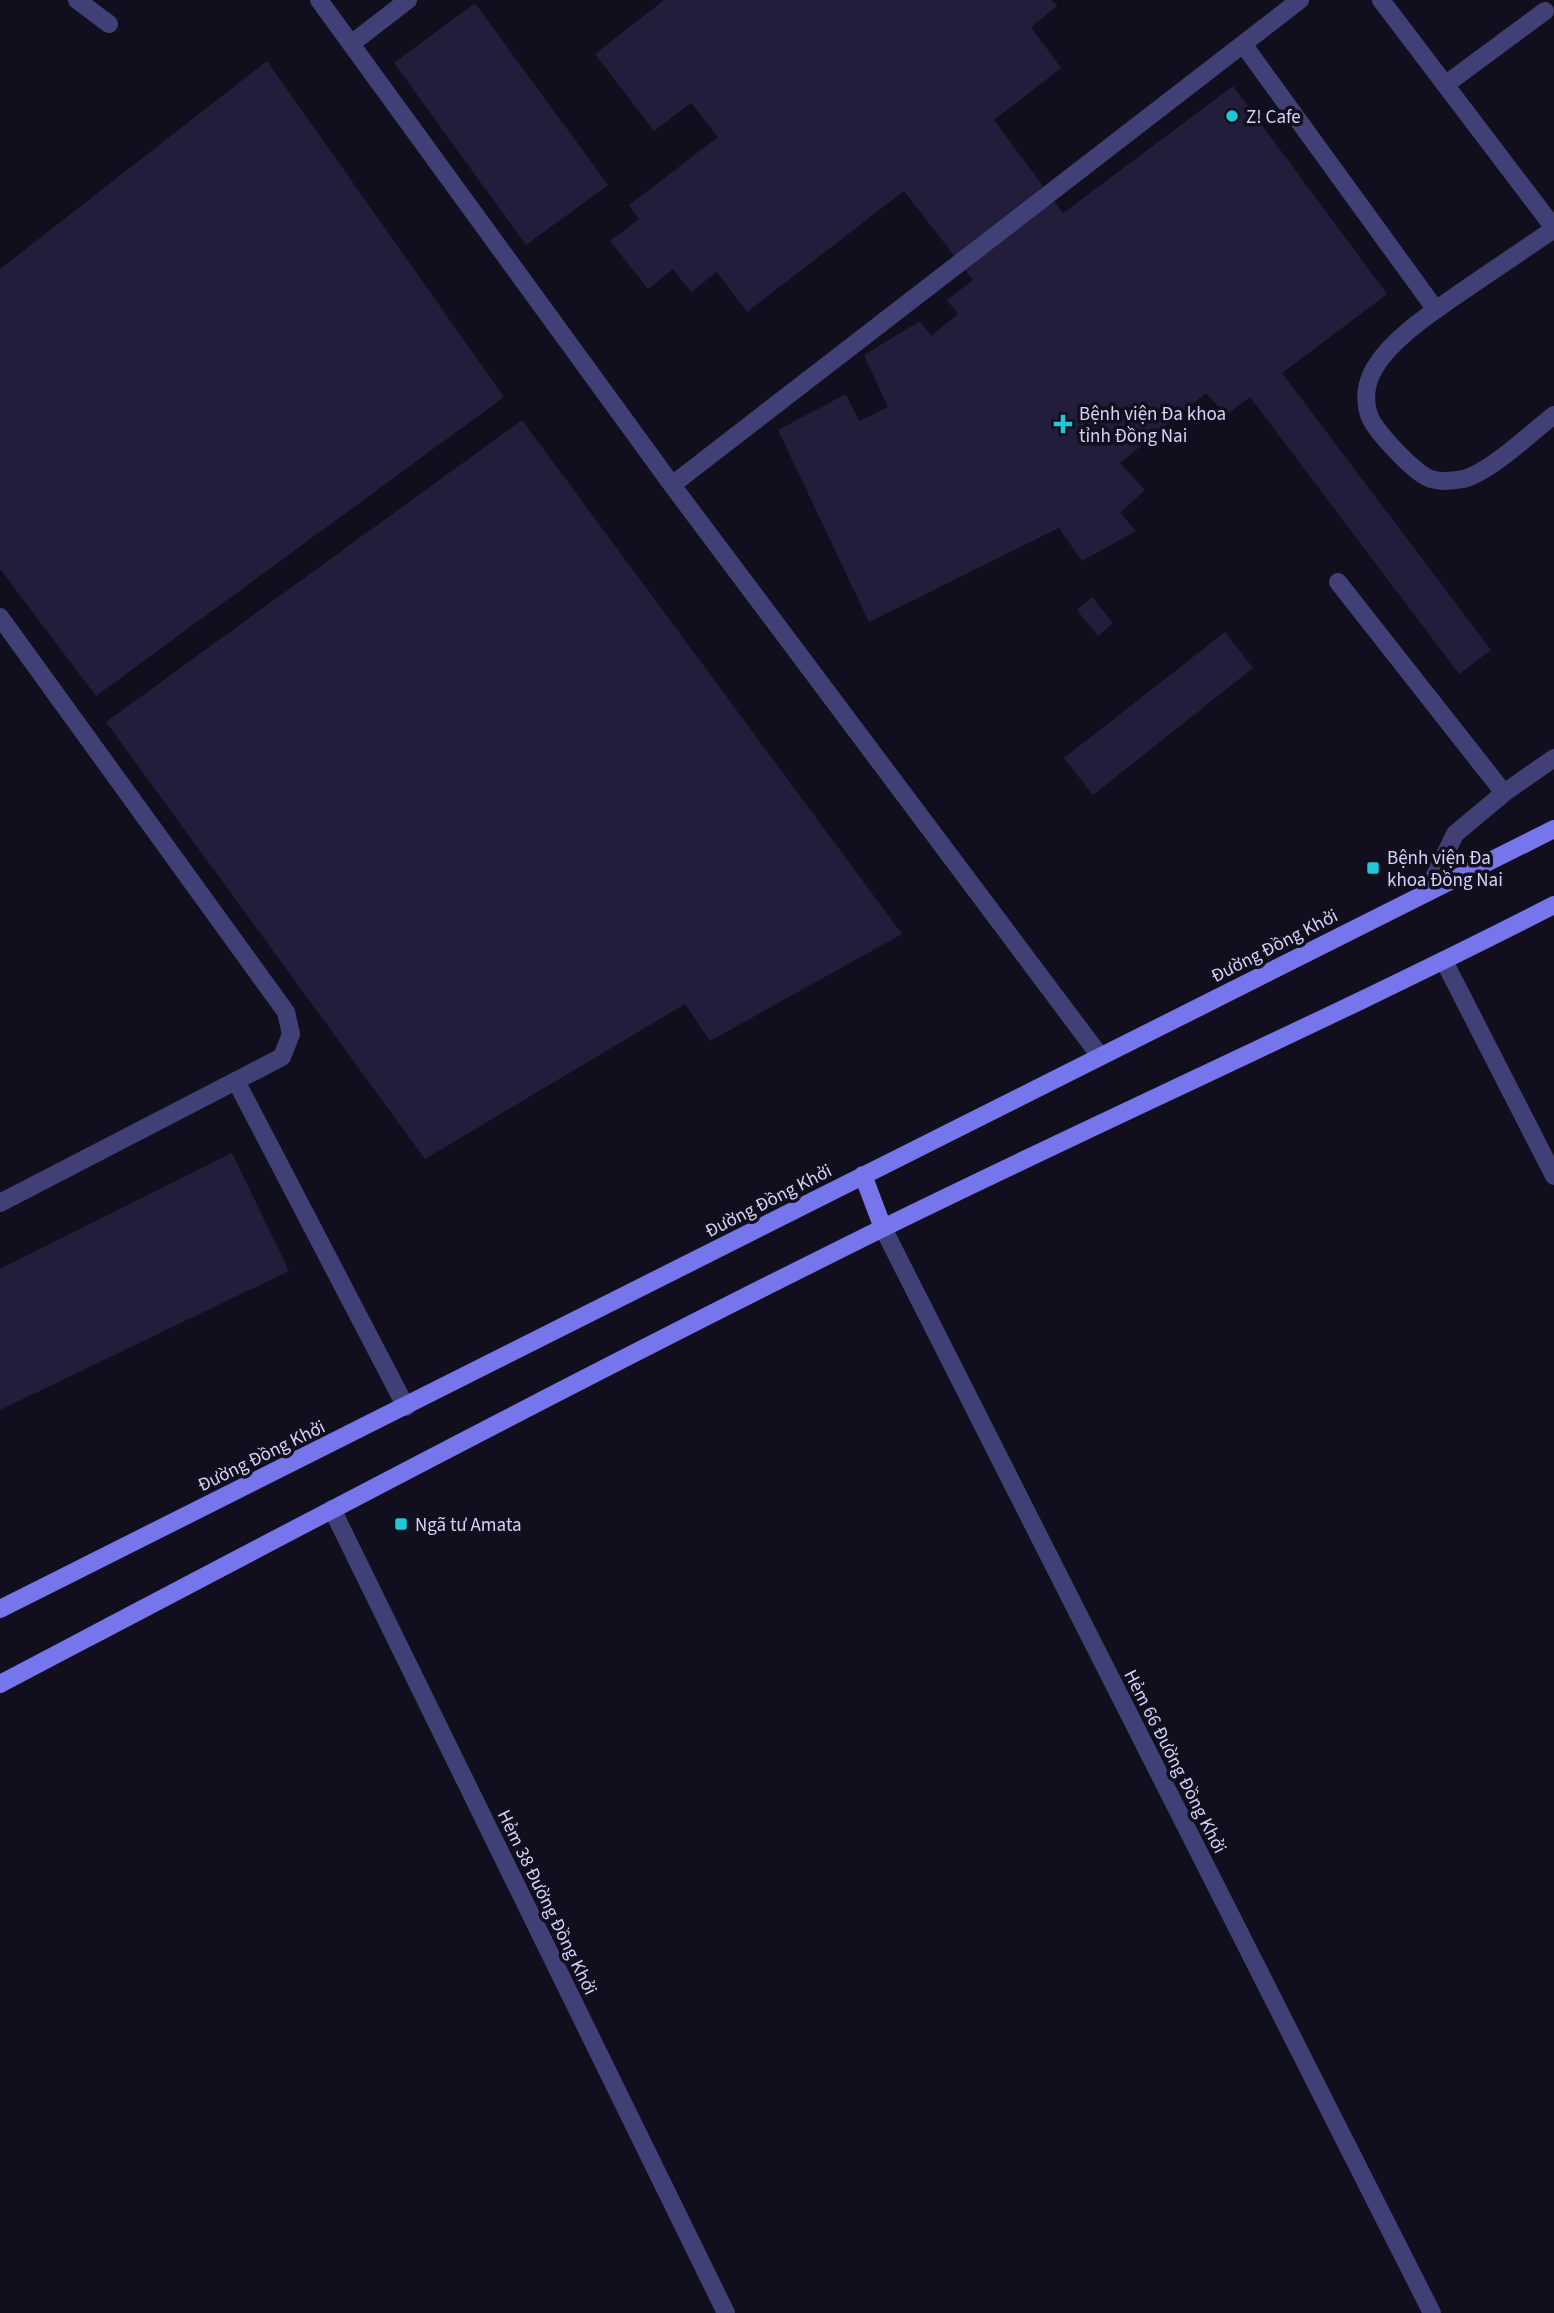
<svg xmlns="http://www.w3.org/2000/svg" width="1554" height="2313" font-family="'Source Sans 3',sans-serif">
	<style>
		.building { fill: #231d3b }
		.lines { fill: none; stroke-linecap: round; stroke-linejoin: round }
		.lane { stroke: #414076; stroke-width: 18 }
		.street { stroke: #414076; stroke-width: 18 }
		.secondary { stroke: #7675eb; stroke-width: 18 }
		.poi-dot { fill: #1fc8d7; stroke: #110f1d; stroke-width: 2.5 }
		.labels { text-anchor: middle; stroke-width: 7; stroke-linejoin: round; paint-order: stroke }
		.poi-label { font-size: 19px; fill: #d5d1f9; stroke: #110f1d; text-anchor: start }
		.street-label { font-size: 19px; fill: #d5d1f9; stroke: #110f1d }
	</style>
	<rect width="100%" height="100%" fill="#110f1d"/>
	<path class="building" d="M664 0H1052L1057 6 1031 27 1061 68 994 120 1063 213 1233 86 1387 294 1282 373 1491 650 1459 674 1250 397 1226 415 1206 393 1120 463 1145 490 1120 513 1136 531 1082 561 1059 528 869 622 778 430 846 394 859 421 888 407 864 355 920 321 931 336 958 314 947 300 973 280 904 191 747 312 717 272 691 292 673 269 648 289 610 241 639 219 629 205 718 137 691 103 654 131 595 54Z
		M475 3 608 185 526 245 394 63Z
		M267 61 504 397 96 696 0 569V269Z
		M522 420 902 934 710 1041 685 1004 425 1159 106 722Z
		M1092 597 1113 623 1098 636 1077 610Z
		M1225 632 1253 668 1093 795 1064 758Z
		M232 1153 289 1271 0 1410V1269Z"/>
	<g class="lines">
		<path class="lane" d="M319 0 672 485 1100 1056
			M1381 0 1554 228
			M351 44 408 0
			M1243 44 1436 310
			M1445 85 1545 11
			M1554 229C1526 248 1498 267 1470 286 1439 308 1393 336 1374 369 1366 383 1364 400 1369 415 1374 430 1416 475 1431 479 1441 482 1453 481 1463 479 1489 473 1531 433 1554 415
			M672 485 1300 0
			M1338 582 1504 793
			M0 617 286 1012 291 1034 282 1057 0 1203
			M1427 892 1455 834 1504 793 1554 758
			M236 1081 406 1407"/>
		<path class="street" d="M77 0 109 24
			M1444 961 1554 1176
			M883 1228 1432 2313
			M332 1509 726 2313"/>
		<path class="secondary" d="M863 1175 883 1228
			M0 1609 1554 829
			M0 1684C291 1531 582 1377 877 1231 1102 1120 1331 1019 1554 905"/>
	</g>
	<g class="poi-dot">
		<circle cx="1232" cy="116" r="7"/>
		<path d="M1059.5 413.5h7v7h7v7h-7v7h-7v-7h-7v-7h7z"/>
		<rect x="1366" y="861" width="14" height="14" rx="3.5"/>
		<rect x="394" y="1517" width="14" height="14" rx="3.5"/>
	</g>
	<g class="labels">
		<g class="poi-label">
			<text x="1246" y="123">Z! Cafe</text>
			<text x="1079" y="420">Bệnh viện Đa khoa<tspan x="1079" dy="22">tỉnh Đồng Nai</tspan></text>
			<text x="1387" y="864">Bệnh viện Đa<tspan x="1387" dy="22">khoa Đồng Nai</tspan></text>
			<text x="415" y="1531">Ngã tư Amata</text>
		</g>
		<g class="street-label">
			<text transform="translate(1274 945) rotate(-27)" y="7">Đường Đồng Khởi</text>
			<text transform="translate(768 1200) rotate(-27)" y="7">Đường Đồng Khởi</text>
			<text transform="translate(261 1455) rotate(-26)" y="7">Đường Đồng Khởi</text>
			<text transform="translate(1176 1761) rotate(63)" y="7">Hẻm 66 Đường Đồng Khởi</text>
			<text transform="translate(548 1902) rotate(64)" y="7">Hẻm 38 Đường Đồng Khởi</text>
		</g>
	</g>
</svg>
